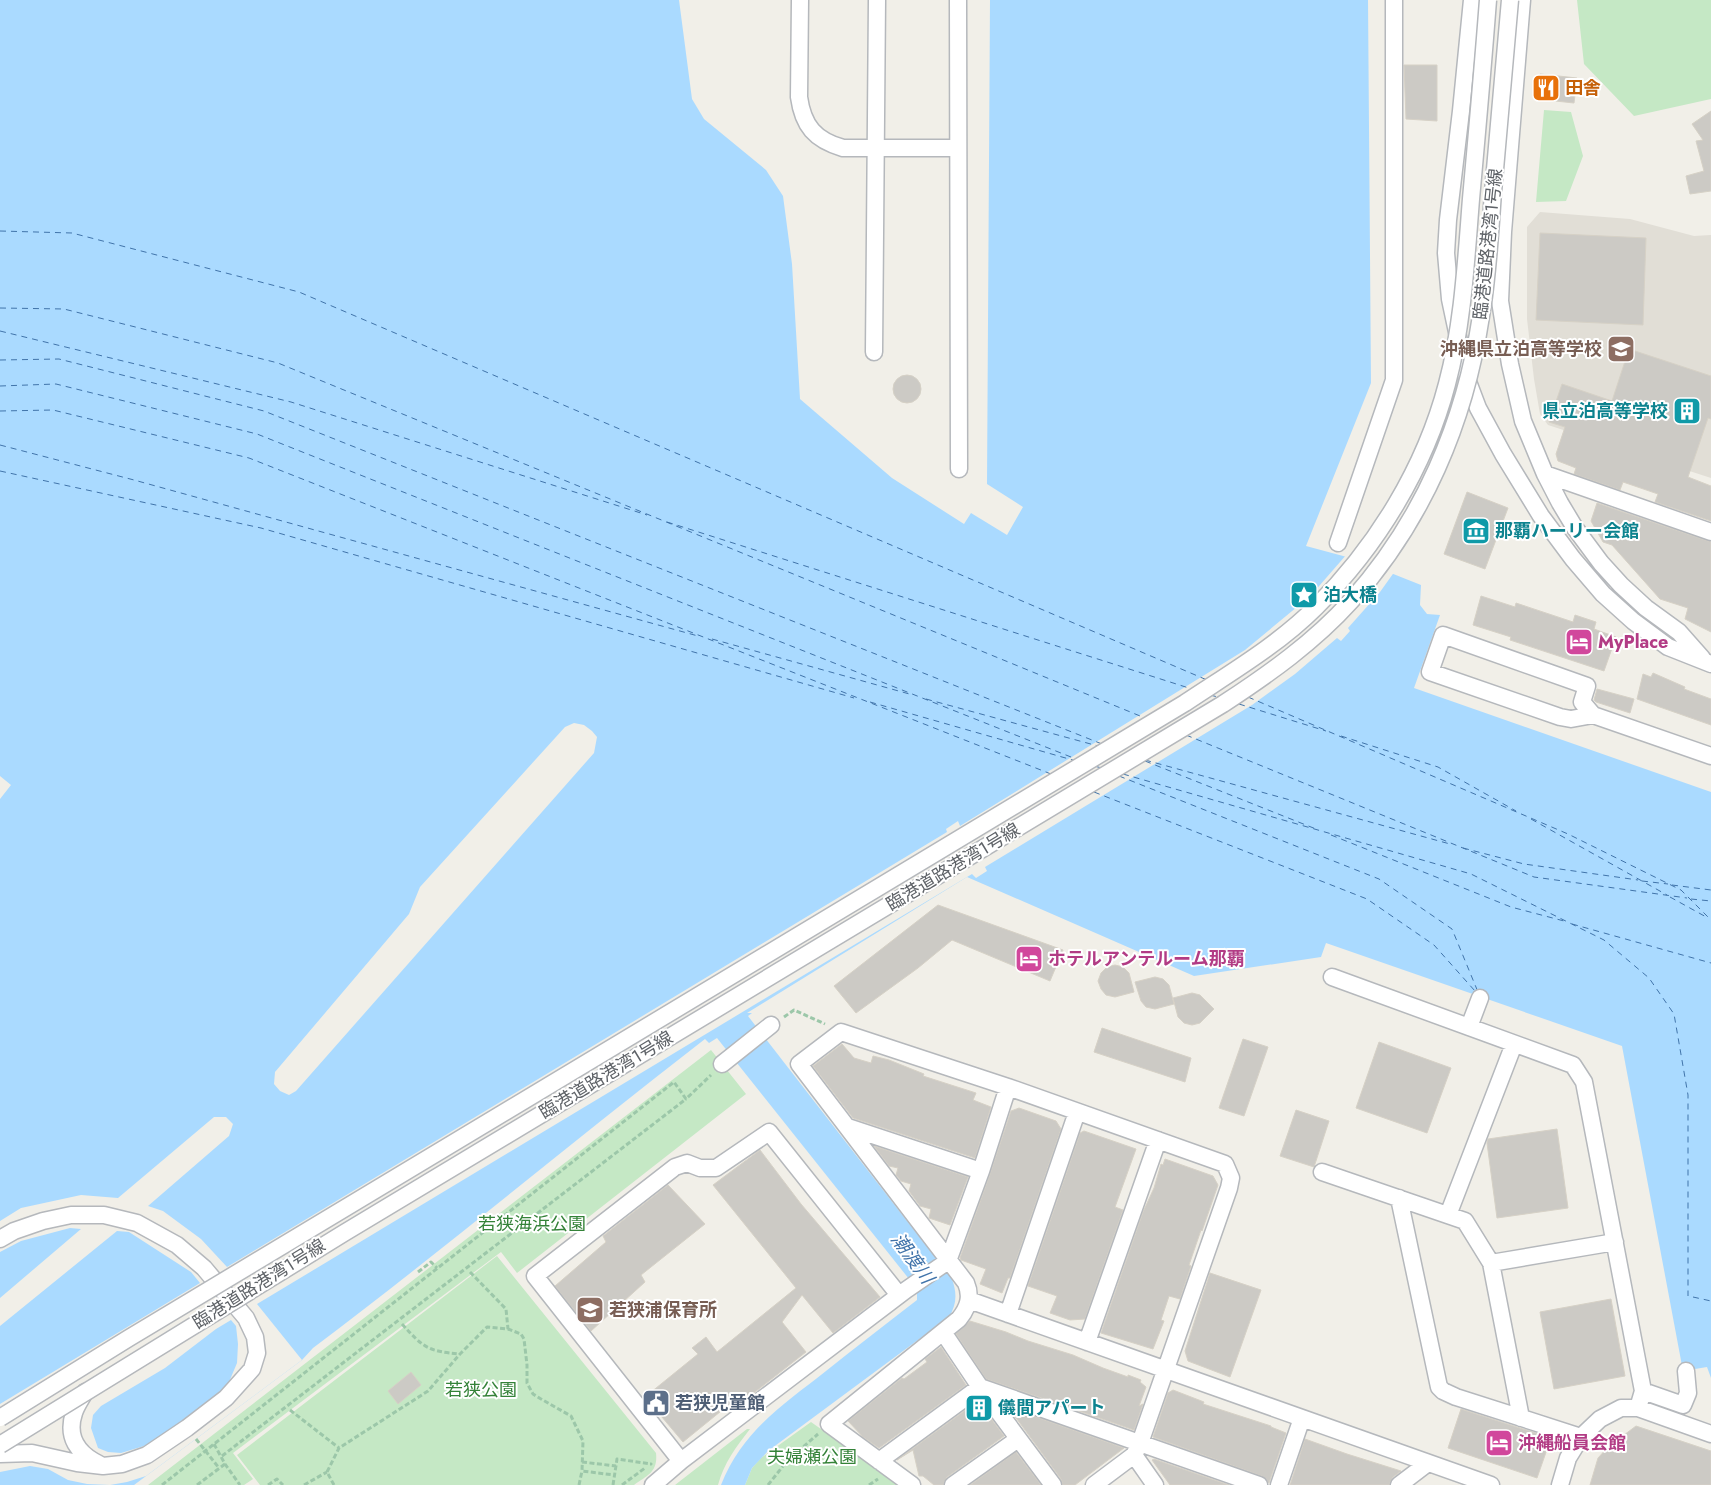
<svg xmlns="http://www.w3.org/2000/svg" width="1711" height="1485" font-family="Jost,'Noto Sans JP',sans-serif">
	<style>
		.education { fill: #e1ded6 }
		.green { fill: #c5e8c5 }
		.water { fill: #aadaff }
		.pier { fill: #f1efe8; fill-rule: evenodd }
		.lines { fill: none; stroke-linecap: round; stroke-linejoin: round }
		.ferry { stroke: #4174aa; stroke-width: 1; stroke-dasharray: 6 5; stroke-linecap: butt }
		.building { fill: #cccac5; stroke: #d6d1c6 }
		.minor-casing { stroke: #b5b8bc; stroke-width: 19 }
		.path { stroke: #9cc7a9; stroke-width: 3; stroke-dasharray: 5 2.5; stroke-linecap: butt }
		.minor { stroke: #fff; stroke-width: 16 }
		.minor-bridge-casing { stroke: #b5b8bc; stroke-width: 19; stroke-linecap: butt }
		.path-bridge { stroke: #9cc7a9; stroke-width: 3; stroke-dasharray: 5 2.5; stroke-linecap: butt }
		.minor-bridge { stroke: #fff; stroke-width: 16 }
		.labels { text-anchor: middle; stroke-width: 4; stroke-linejoin: round; paint-order: stroke }
		.food-label { font-size: 18px; font-weight: bold; fill: #c56008; stroke: #fff; text-anchor: start }
		.street-label { font-size: 18px; fill: #5f6368; stroke: #fff }
		.education-label { font-size: 18px; font-weight: bold; fill: #785e54; stroke: #fff; text-anchor: end }
		.culture-label { font-size: 18px; font-weight: bold; fill: #0d838f; stroke: #fff; text-anchor: start }
		.hotel-label { font-size: 18px; font-weight: bold; fill: #b23c85; stroke: #fff; text-anchor: start }
		.park-label { font-size: 18px; fill: #348238; stroke: #fff }
		.service-label { font-size: 18px; font-weight: bold; fill: #4e5e75; stroke: #fff; text-anchor: start }
		.water-label { font-size: 19px; font-style: italic; fill: #4174aa; stroke: #fff }
	</style>
	<rect width="100%" height="100%" fill="#f1efe8"/>
	<path class="education" d="M1540 212 1630 219 1694 236 1711 235V478L1548 425 1540 414 1534 379 1527 319V227Z"/>
	<path class="green" d="M1577 0H1711V99L1634 116 1584 64Z
		M1544 110 1571 112 1583 156 1566 201 1536 202Z
		M711 1050 746 1094 517 1273 501 1252 233 1453 253 1479 244 1485H148Z
		M497 1256 656 1453C658 1472 648 1475 634 1485H260L237 1455Z
		M811 1422 900 1485H745L752 1468 761 1458Z
		M747 1429H750C736 1447 724 1463 718 1485H675Z"/>
	<path class="water" d="M0 0H679L692 99 704 119 766 170 783 196 792 264 800 399 892 478 964 524 971 513 1007 535 1023 507 987 484 990 0H1368L1371 383 1306 546 1358 560 1421 585 1420 605 1427 614 1440 615 1414 688 1711 792V1378L1707 1367 1683 1371 1622 1046 1326 943 1321 957 1194 976 967 877 747 1013H752L748 1016 952 1279C957 1293 957 1304 949 1317L768 1451 752 1468 745 1485H721C742 1431 783 1405 826 1371 856 1347 887 1323 917 1300V1289L717 1038 709 1043 705 1039C573 1141 446 1248 313 1348L302 1360 134 1485H0V799L11 785 0 776Z"/>
	<path class="pier" d="M1347 554 1395 571 1380 592 1348 628 1350 631 1341 641 1337 638 1295 674 1252 705 985 867 987 871 976 878 972 874 257 1304 302 1360 146 1476 127 1482 110 1485 87 1484 68 1480 48 1469 30 1466 0 1472V1404L200 1283 191 1272 129 1232 117 1231 0 1326V1298L81 1229 70 1228 21 1241 0 1252V1221L21 1208 81 1195 118 1198 214 1117H226L233 1124 229 1136 148 1206 163 1211 201 1239 227 1267 947 832 946 829 958 821 960 826 1245 650 1303 602 1300 599 1310 589 1313 593ZM231 1320 236 1326 238 1344 237 1363 229 1382 214 1399 169 1432 144 1446 121 1453 108 1452 98 1448 91 1428 93 1415 101 1406 165 1368 216 1329Z
		M574 723 584 725 592 731 597 737 594 753 296 1091 289 1095 280 1091 274 1084 275 1072 409 914 420 887 565 727Z"/>
	<g class="lines">
		<path class="ferry" d="M0 231 72 233 299 292 1207 680
			M0 308 64 309 278 363 1145 718
			M0 331 291 402 647 515
			M0 360 59 359 264 411 1102 744
			M0 386 56 384 257 434 1076 759
			M0 411 53 410 249 458 1051 774
			M0 445 134 480 698 636
			M0 471 261 528 854 698
			M667 522 1192 689
			M712 639 913 695
			M1210 695 1218 697
			M1248 697 1568 834 1681 890 1711 920
			M926 699 1098 746
			M870 702 1076 761
			M1239 704 1326 731
			M1186 735 1534 877 1687 898
			M1341 736 1438 767 1516 811
			M1145 760 1450 844
			M1145 761 1316 829
			M1094 766 1102 768
			M1123 774 1471 874 1604 940 1649 978 1674 1014 1688 1095V1296
			M1119 776 1379 879 1452 929 1478 992
			M1094 792 1367 899 1434 945 1475 991
			M1531 819 1667 895
			M1331 835 1511 907 1564 921
			M1463 848 1524 864 1638 880
			M1642 881 1668 884
			M1672 885 1711 890
			M1670 897 1708 918
			M1691 899 1711 901
			M1572 924 1711 963
			M1693 1297 1711 1301"/>
	</g>
	<path class="building" d="M1404 65H1437V121L1406 119Z
		M1540 74 1577 78 1574 103 1537 99Z
		M1711 111V191L1690 194 1686 176 1704 171 1696 141 1703 140 1692 124Z
		M1540 233 1646 238 1643 325 1536 320Z
		M1629 349 1711 376V419L1708 418 1688 477 1711 486V521L1655 502 1658 494 1623 482 1620 490 1574 474 1576 468 1558 461 1556 454 1565 427 1549 422 1562 384 1612 401Z
		M893 389a14 14 0 1 1 28 0a14 14 0 1 1-28 0Z
		M1467 492 1508 508 1485 569 1444 554Z
		M1597 503 1711 542V632L1685 619 1688 608 1660 599 1612 545 1603 542 1591 521Z
		M1481 596 1515 607 1516 603 1573 622 1575 615 1596 622 1594 629 1616 637 1604 671 1510 640 1511 637 1473 625Z
		M1653 673 1685 687 1684 689 1711 699V725L1637 699 1643 674 1651 677Z
		M1597 689 1634 699 1630 713 1596 702 1594 700Z
		M938 905 1063 950 1050 981 952 940 918 968 856 1013 834 986Z
		M1115 965 1123 967 1129 973 1134 992 1115 997 1106 995 1101 989 1098 981 1101 973 1107 967Z
		M1155 977 1163 979 1169 985 1174 1004 1155 1009 1146 1007 1141 1001 1135 982Z
		M1192 993 1200 995 1214 1009 1200 1023 1192 1025 1184 1023 1178 1017 1173 998Z
		M1102 1028 1191 1058 1185 1082 1094 1052Z
		M1243 1039 1268 1047 1244 1116 1219 1108Z
		M1379 1042 1451 1068 1427 1133 1356 1108Z
		M842 1044 854 1058 871 1063 873 1056 889 1060 924 1074 923 1076 976 1093 973 1100 991 1107 975 1158 853 1118 813 1066Z
		M1019 1108 1056 1121 1061 1129 1010 1278H1008L1002 1293 980 1284 986 1269 961 1260 960 1258 990 1174 1011 1111Z
		M1296 1110 1329 1121 1314 1167 1280 1156Z
		M1557 1129 1568 1208 1497 1218 1487 1143 1488 1139Z
		M1084 1131 1136 1149 1115 1207 1123 1210 1085 1319 1070 1320 1050 1313 1057 1296 1028 1286 1080 1133Z
		M874 1146 968 1177 950 1225 929 1218 931 1209 920 1206 909 1191 911 1184 901 1181 896 1175 898 1168 889 1166Z
		M760 1150 801 1204 880 1297 833 1333 802 1295 782 1322 806 1352 746 1399 742 1394 683 1442 645 1397 698 1354 692 1348 706 1337 717 1352 796 1288 713 1185Z
		M1165 1159 1213 1176 1218 1185 1202 1231 1201 1230 1189 1265 1191 1266 1180 1299 1169 1296 1161 1320 1164 1321 1153 1349 1101 1333 1143 1212 1154 1188 1161 1164 1163 1165Z
		M668 1185 705 1224 641 1275 645 1282 591 1331 555 1286 606 1242 603 1236Z
		M1210 1273 1261 1290 1230 1377 1188 1361 1185 1351Z
		M1611 1299 1625 1376 1554 1389 1540 1312Z
		M970 1321 1006 1332 1028 1341 1073 1355 1103 1368 1128 1377V1375L1141 1380 1140 1382 1146 1387 1139 1406 1143 1404 1134 1430 986 1379 956 1334Z
		M941 1347 966 1385 879 1448 863 1437 848 1421 902 1378 904 1379 927 1362 925 1359Z
		M411 1372 421 1385 398 1404 388 1391Z
		M1173 1390 1204 1402 1203 1404 1271 1426V1427L1286 1433 1269 1483 1262 1476 1153 1437 1168 1393Z
		M978 1401 1004 1436 947 1477 943 1485H934L923 1476H919L913 1450 897 1460Z
		M1008 1407 1124 1448 1075 1485H1063L1061 1479Z
		M1461 1409 1551 1438 1537 1478 1448 1448Z
		M1636 1426 1711 1451V1485H1590L1598 1458 1608 1447Z
		M1305 1439 1347 1454 1401 1471 1393 1477 1389 1485H1290Z
		M1016 1452 1041 1485H970Z
		M1154 1459 1229 1485H1170L1152 1460Z"/>
	<g class="lines">
		<defs>
			<path id="minor" d="M800 0 799 97C803 126 815 140 843 148H958
				M958 0 959 469
				M1472 0 1461 111 1448 220 1446 253 1450 299 1467 379 1478 408 1503 454 1541 516 1573 559 1603 594 1633 621 1668 647 1711 664
				M1522 0 1503 232 1500 301 1510 364 1523 421 1545 474 1560 503 1575 528 1601 563 1621 585 1646 608 1679 632 1702 658
				M874 352 877 0
				M1545 474 1711 532
				M1338 543 1394 380V0
				M1593 715 1571 719 1560 717 1430 672 1443 635 1587 686 1582 702 1593 715 1711 756
				M1332 977 1573 1065 1584 1082 1643 1391 1638 1408
				M1469 1027 1480 998
				M722 1064 771 1025
				M848 1127 981 1171
				M1322 1172 1465 1221 1491 1263 1521 1418
				M1399 1198 1439 1387 1443 1391 1456 1397 1581 1437
				M1448 1215 1514 1044
				M0 1239 14 1231 43 1221 71 1215H104L137 1223 177 1245 204 1268 246 1318 255 1337 257 1353 252 1369 226 1398 187 1428 147 1455 122 1464 103 1466 77 1463 32 1453 0 1454
				M1491 1263 1615 1242
				M969 1300 1491 1485
				M1008 1314 1077 1112
				M943 1332 980 1387 1053 1485
				M1087 1342 1158 1140
				M1643 1391 1683 1405 1688 1393 1686 1371
				M85 1392C81 1399 76 1406 74 1413 66 1437 78 1454 99 1464
				M1134 1455 1155 1485
				M681 1461 535 1276 675 1167 687 1163 700 1168H716L769 1132 899 1295
				M879 1461 980 1387 1259 1485
				M653 1485 681 1461 906 1290 948 1261 981 1171 1008 1087
				M912 1485 829 1424 959 1319C968 1308 972 1297 966 1283L799 1064 841 1032 1008 1087 1225 1164 1231 1178 1229 1188 1140 1443 1134 1455 1094 1485
				M953 1485 1018 1439
				M1279 1485 1302 1418
				M1399 1485 1428 1463
				M1560 1485 1568 1458 1581 1437 1600 1419 1621 1408H1638L1711 1434"/>
		</defs>
		<use href="#minor" class="minor-casing"/>
		<path class="path" d="M784 1017 794 1010 825 1024
			M418 1272 431 1262 437 1268
			M470 1272 506 1309 508 1329
			M402 1324C424 1348 427 1351 460 1354
			M290 1410 339 1448
			M214 1444 225 1464 240 1485
			M222 1456 686 1099
			M582 1462 616 1466
			M162 1485 674 1082 686 1099 711 1075
			M197 1485 225 1464
			M268 1485 277 1479 283 1485
			M304 1485 327 1472
			M334 1485 327 1472 339 1448 428 1391 460 1354 487 1327 508 1329 521 1334 524 1339 527 1365V1383L533 1394 541 1399 571 1416 583 1441 582 1471 614 1475
			M579 1485 582 1471
			M613 1485 617 1459 651 1464H650
			M622 1485 645 1468
			M768 1485 787 1461 818 1434
			M869 1485 878 1479"/>
		<use href="#minor" class="minor"/>
		<defs>
			<path id="minor-bridge" d="M0 1418 129 1338 1185 703C1230 673 1278 645 1316 607 1377 546 1425 468 1447 384 1463 324 1466 261 1471 199 1477 133 1483 66 1488 0
				M0 1445 344 1233 1223 704C1269 674 1314 642 1351 601 1423 521 1465 422 1481 316 1488 275 1490 233 1493 192 1499 128 1504 64 1510 0"/>
		</defs>
		<use href="#minor-bridge" class="minor-bridge-casing"/>
		<path class="path-bridge" d="M196 1439 219 1468"/>
		<use href="#minor-bridge" class="minor-bridge"/>
	</g>
	<defs>
		<symbol id="restaurant-square" viewBox="-11 -11 22 22"><rect x="-9" y="-9" width="18" height="18" rx="4" fill="#e8710a" stroke="#fff"/><path d="M-5-6h1v4h1v-4h1v4h1v-4h1v5L-1.5 .5V6h-2V.5L-5-1ZM5-6V6H3V1.5H1.5Q1.5-4 5-6Z" fill="#fff"/></symbol>
		<symbol id="school-square" viewBox="-11 -11 22 22"><rect x="-9" y="-9" width="18" height="18" rx="4" fill="#8d6e63" stroke="#fff"/><path d="M0-5L7-2L0 1L-7-2ZM-4 1L0 2.5L4 1V4Q0 6-4 4Z" fill="#fff"/></symbol>
		<symbol id="building-square" viewBox="-11 -11 22 22"><rect x="-9" y="-9" width="18" height="18" rx="4" fill="#0f9aa8" stroke="#fff"/><path d="M-4-6H4V6H1V3H-1V6H-4ZM-2.5-4.3h1.7v1.8h-1.7ZM.8-4.3h1.7v1.8H.8ZM-2.5-1h1.7V.8h-1.7ZM.8-1h1.7V.8H.8Z" fill="#fff"/></symbol>
		<symbol id="museum-square" viewBox="-11 -11 22 22"><rect x="-9" y="-9" width="18" height="18" rx="4" fill="#0f9aa8" stroke="#fff"/><path d="M0-6L6-3V-2H-6V-3ZM-5-1h2V3h-2ZM-1-1h2V3h-2ZM3-1h2V3H3ZM-6 4H6V6H-6Z" fill="#fff"/></symbol>
		<symbol id="sight-square" viewBox="-11 -11 22 22"><rect x="-9" y="-9" width="18" height="18" rx="4" fill="#0f9aa8" stroke="#fff"/><path d="M0-6L1.8-2.2L6-1.7L2.9 1.2L3.7 5.4L0 3.3L-3.7 5.4L-2.9 1.2L-6-1.7L-1.8-2.2Z" fill="#fff"/></symbol>
		<symbol id="hotel-square" viewBox="-11 -11 22 22"><rect x="-9" y="-9" width="18" height="18" rx="4" fill="#d1479c" stroke="#fff"/><path d="M-6-4.5h1.5V1H6V5H4.5V3h-9V5H-6ZM-4 0a1.8 1.8 0 1 1 3.6 0ZM.5 0V-2.5h3Q6-2.5 6 0Z" fill="#fff"/></symbol>
		<symbol id="civic-square" viewBox="-11 -11 22 22"><rect x="-9" y="-9" width="18" height="18" rx="4" fill="#5c6f8a" stroke="#fff"/><path d="M-.6-6.5H3V-4.5H.6V-3L4-1V1h2V6H-6V1h2V-1L-.6-3ZM-1.2 2.5V6h2.4V2.5Z" fill="#fff"/></symbol>
	</defs>
	<g fill-rule="evenodd">
		<use href="#restaurant-square" x="1530" y="72" width="32" height="32"/>
		<use href="#school-square" x="1605" y="333" width="32" height="32"/>
		<use href="#building-square" x="1671" y="395" width="32" height="32"/>
		<use href="#museum-square" x="1460" y="515" width="32" height="32"/>
		<use href="#sight-square" x="1288" y="579" width="32" height="32"/>
		<use href="#hotel-square" x="1563" y="626" width="32" height="32"/>
		<use href="#hotel-square" x="1013" y="943" width="32" height="32"/>
		<use href="#school-square" x="574" y="1294" width="32" height="32"/>
		<use href="#civic-square" x="640" y="1387" width="32" height="32"/>
		<use href="#building-square" x="963" y="1392" width="32" height="32"/>
		<use href="#hotel-square" x="1483" y="1427" width="32" height="32"/>
	</g>
	<g class="labels">
		<g class="food-label">
			<text x="1565" y="94">田舎</text>
		</g>
		<g class="street-label">
			<text transform="translate(1488 244) rotate(-84)" y="6">臨港道路港湾1号線</text>
			<text transform="translate(953 867) rotate(-31)" y="6">臨港道路港湾1号線</text>
			<text transform="translate(606 1075) rotate(-31)" y="6">臨港道路港湾1号線</text>
			<text transform="translate(259 1284) rotate(-32)" y="6">臨港道路港湾1号線</text>
		</g>
		<g class="education-label">
			<text x="1602" y="355">沖縄県立泊高等学校</text>
			<text x="609" y="1316" text-anchor="start">若狭浦保育所</text>
		</g>
		<g class="culture-label">
			<text x="1668" y="417" text-anchor="end">県立泊高等学校</text>
			<text x="1495" y="537">那覇ハーリー会館</text>
			<text x="1323" y="601">泊大橋</text>
			<text x="998" y="1414">儀間アパート</text>
		</g>
		<g class="hotel-label">
			<text x="1598" y="648">MyPlace</text>
			<text x="1048" y="965">ホテルアンテルーム那覇</text>
			<text x="1518" y="1449">沖縄船員会館</text>
		</g>
		<g class="park-label">
			<text x="532" y="1230">若狭海浜公園</text>
			<text x="481" y="1396">若狭公園</text>
			<text x="812" y="1463">夫婦瀬公園</text>
		</g>
		<g class="service-label">
			<text x="675" y="1409">若狭児童館</text>
		</g>
		<g class="water-label">
			<text transform="translate(913 1258) rotate(54)" y="7">潮渡川</text>
		</g>
	</g>
</svg>
